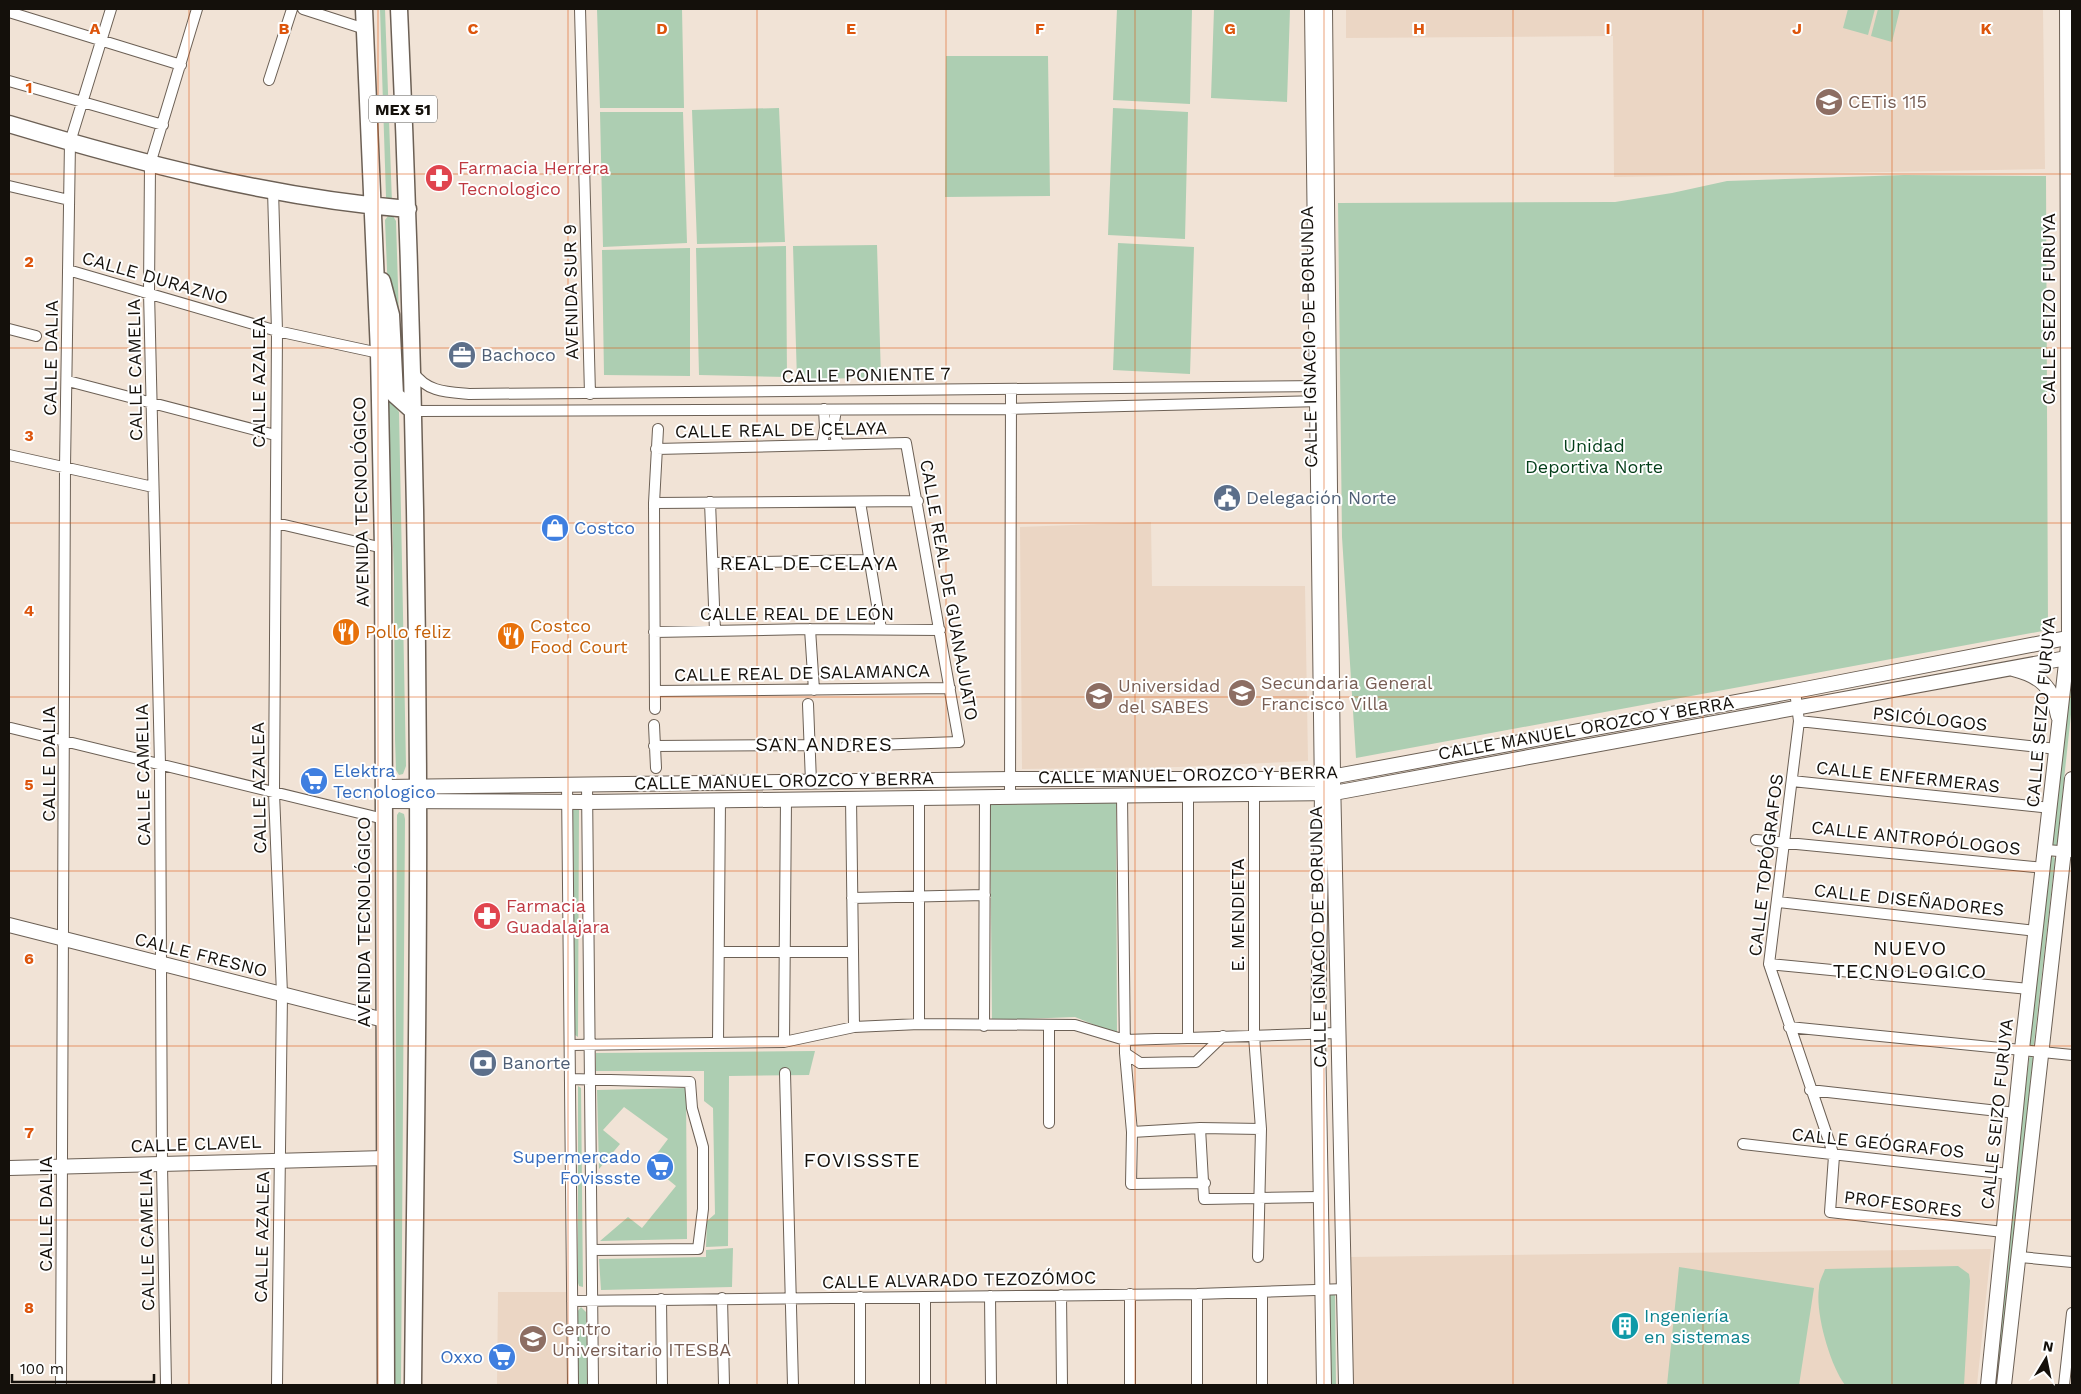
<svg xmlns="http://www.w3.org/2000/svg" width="2081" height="1394" font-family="'Work Sans',sans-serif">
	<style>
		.built { fill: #ebd6c4 }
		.green { fill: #adceb2 }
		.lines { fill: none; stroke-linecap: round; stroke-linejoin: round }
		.street-casing { stroke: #6c6055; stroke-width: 12 }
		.secondary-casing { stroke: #6c6055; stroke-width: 16 }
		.primary-casing { stroke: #6c6055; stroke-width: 19 }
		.street { stroke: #fff; stroke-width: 10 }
		.secondary { stroke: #fff; stroke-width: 14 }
		.primary { stroke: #fff; stroke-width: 16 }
		.grid { fill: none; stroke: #dd550c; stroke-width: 1; stroke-opacity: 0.55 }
		.labels { text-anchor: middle; stroke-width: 4; stroke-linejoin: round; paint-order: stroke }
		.shield { fill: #fff; stroke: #5a5854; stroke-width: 1 }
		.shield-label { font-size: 16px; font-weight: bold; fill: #14100b }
		.education-label { font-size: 18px; fill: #785e54; stroke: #fff; text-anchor: start }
		.health-label { font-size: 18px; fill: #be3a42; stroke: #fff; text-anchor: start }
		.street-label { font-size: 18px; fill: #14100b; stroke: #fff }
		.service-label { font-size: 18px; fill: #4e5e75; stroke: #fff; text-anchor: start }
		.park-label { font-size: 18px; fill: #033e19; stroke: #fff }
		.shop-label { font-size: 18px; fill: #366cbe; stroke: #fff; text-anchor: start }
		.food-label { font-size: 18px; fill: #c56008; stroke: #fff; text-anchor: start }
		.culture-label { font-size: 18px; fill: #0d838f; stroke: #fff; text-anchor: start }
		.quarter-label { font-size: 20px; letter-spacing: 1px; fill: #14100b; stroke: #fff }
		.grid-label { font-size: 16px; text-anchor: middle; font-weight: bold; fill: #dd550c; stroke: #fff; stroke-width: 4; stroke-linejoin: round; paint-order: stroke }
	</style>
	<rect width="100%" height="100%" fill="#f1e3d6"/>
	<path class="built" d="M1346 9H2043L2045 169 1614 177 1613 36 1346 38Z
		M1151 522 1152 586H1305L1308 761 1178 767 1022 769 1020 527Z
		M1991 1249 1977 1385H1351L1350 1257Z
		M498 1292H567V1385H497Z"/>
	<path class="green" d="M380 9H385L392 203H387L386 197Z
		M597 9H682L684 108H600Z
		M1117 9H1192L1190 104 1113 100Z
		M1214 9H1290L1287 102 1211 98Z
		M1848 9H1875L1868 35 1843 28Z
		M1878 9H1900L1892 42 1871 36Z
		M946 56H1048L1050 196 945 197Z
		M779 108 785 242 697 244 692 110Z
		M1113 108 1188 112 1185 239 1108 235Z
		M600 112H683L687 243 603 247Z
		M1904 175 2046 176 2048 630 1356 758 1342 537 1338 203 1615 202 1672 193 1727 181Z
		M388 216H393L396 221 401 384 388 295 385 220Z
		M1118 243 1194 247 1190 374 1113 370Z
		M877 245 881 377 797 380 793 246Z
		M786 246 787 377 699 375 696 248Z
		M690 248V376L604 375 602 250Z
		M388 389 393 404 399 412 406 766 403 774 399 775 396 770 395 739 394 576Z
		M2072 665V705L2057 845 2055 848 2052 845Z
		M1116 802 1117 1034 1075 1017 992 1020 990 805Z
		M573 808H579L578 1037 575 1035Z
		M399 812 404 814 405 819 401 1385H394L397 815Z
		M2053 856 2055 859 2034 1044 2032 1047 2028 1043 2050 858Z
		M815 1051 809 1075 729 1076 728 1246 706 1247 707 1221 715 1214 713 1108 704 1101V1071H596V1053Z
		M2031 1056 2033 1058 1998 1385H1992L2029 1058Z
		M578 1086 581 1088 583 1287 579 1286 578 1283Z
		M686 1088 687 1239 600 1241 628 1217 642 1228 676 1186 649 1164 668 1139 624 1107 603 1130 620 1144 599 1169 597 1090Z
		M733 1248 732 1287 601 1290 599 1259 706 1257V1250Z
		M1958 1266 1969 1274 1970 1281 1964 1385H1845C1830 1365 1815 1313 1819 1288 1819 1281 1823 1275 1825 1269Z
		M1679 1267 1814 1288 1799 1385H1667Z
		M1335 1291 1336 1385H1329L1328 1293Z
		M581 1307 586 1312 588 1385H578L577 1312Z"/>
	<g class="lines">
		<defs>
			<path id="street" d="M303 9 365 29
				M580 9 590 394
				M9 12 181 65
				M269 80 292 9
				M9 81 163 125
				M9 186 69 200
				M273 190 277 331 274 793 282 994 277 1385
				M68 270 277 331 379 353
				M9 329 36 336
				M413 372C427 392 446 392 469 394L1323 386
				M68 381 275 435
				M836 410 833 428 838 444
				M413 411 1010 409 1322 401
				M822 445 825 428 824 409
				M656 449 906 443 959 742 846 746
				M9 455 153 487
				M710 502 715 631
				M860 502 881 629
				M654 503 918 501
				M276 523 383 548
				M713 563 871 560
				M810 629 814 690
				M654 632 810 629 940 630
				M655 691 950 688
				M1795 691 1799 721 1769 964 1834 1156 1830 1212 2003 1232
				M808 704 811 782
				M655 709 654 503 658 429
				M1799 721 2057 749
				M654 725 656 768
				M11 728 384 819
				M654 746 809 745
				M1792 781 2051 808
				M567 785 573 1385
				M587 785 593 1385
				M1254 794V1036L1261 1129 1258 1257
				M1122 796 1125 1053 1132 1132 1131 1184 1205 1183
				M1010 797 1011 390
				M851 798 854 1027
				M919 799V1024
				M1756 840 2044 868
				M2046 850 2072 852
				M852 898 985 895
				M1778 902 2037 931
				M719 952H853
				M1769 964 2029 989
				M984 1026 985 797
				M1789 1027 2072 1055
				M1188 1037V795
				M718 1042 720 799
				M784 1042 786 799
				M570 1045 784 1042 854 1027 919 1024 1075 1025 1125 1040 1337 1033
				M1125 1053 1140 1063 1196 1062 1223 1036
				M785 1073 793 1385
				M570 1079 690 1082 692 1108 703 1147V1209L698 1249 592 1250
				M1810 1090 2016 1113
				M1049 1123V1025
				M1200 1128 1204 1199 1320 1197
				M1132 1132 1200 1128 1261 1129
				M1743 1144 2009 1174
				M2020 1257 2072 1262
				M1262 1293V1385
				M1130 1294V1385
				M1197 1294V1385
				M1061 1295 1062 1385
				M990 1296 991 1385
				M860 1297V1385
				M925 1297V1385
				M722 1298 724 1385
				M661 1299 662 1385
				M572 1301 1197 1294 1346 1289
				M61 1385 65 467 70 142 111 9
				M166 1385 162 1165 160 764 149 292 150 164 197 9
				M2064 1385 2072 1313"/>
			<path id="secondary" d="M1312 9 1322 794 1318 1033 1324 1385
				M1325 9 1333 777 1346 1385
				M2013 669C2041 676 2053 687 2058 716
				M385 787 1011 779H1320L1795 691 2072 637
				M383 801 587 802 1334 793 2072 657
				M9 925 384 1020
				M9 1168 385 1158
				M1988 1385 2022 1049 2069 637 2067 9
				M2004 1385 2072 779"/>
			<path id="primary" d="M364 9 379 353 383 548 386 1385
				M399 9C411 267 417 525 418 783 419 984 415 1185 413 1385
				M9 124C139 163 273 198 408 209
				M382 281 391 315 395 395 413 411"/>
		</defs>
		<use href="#street" class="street-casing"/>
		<use href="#secondary" class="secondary-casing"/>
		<use href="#primary" class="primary-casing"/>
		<use href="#street" class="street"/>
		<use href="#secondary" class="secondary"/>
		<use href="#primary" class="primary"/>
	</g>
	<path class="grid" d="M189 9V1385M378 9V1385M568 9V1385M757 9V1385M946 9V1385M1135 9V1385M1324 9V1385M1513 9V1385M1703 9V1385M1892 9V1385M9 174H2072M9 348H2072M9 523H2072M9 697H2072M9 871H2072M9 1046H2072M9 1220H2072"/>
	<defs>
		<symbol id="school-disc" viewBox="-11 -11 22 22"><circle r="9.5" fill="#8d6e63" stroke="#fff"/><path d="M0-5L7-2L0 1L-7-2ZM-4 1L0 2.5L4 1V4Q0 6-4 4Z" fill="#fff"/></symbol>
		<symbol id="pharmacy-disc" viewBox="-11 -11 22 22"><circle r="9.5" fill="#e0444e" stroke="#fff"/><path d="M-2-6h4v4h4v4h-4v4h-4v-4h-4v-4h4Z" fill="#fff"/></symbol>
		<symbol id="office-disc" viewBox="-11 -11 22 22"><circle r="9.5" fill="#5c6f8a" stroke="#fff"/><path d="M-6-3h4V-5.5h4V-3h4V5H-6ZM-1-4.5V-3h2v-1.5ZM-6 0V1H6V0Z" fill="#fff"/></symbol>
		<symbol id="civic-disc" viewBox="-11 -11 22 22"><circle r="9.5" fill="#5c6f8a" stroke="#fff"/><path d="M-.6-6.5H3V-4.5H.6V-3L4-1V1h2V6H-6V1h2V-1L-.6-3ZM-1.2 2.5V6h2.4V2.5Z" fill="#fff"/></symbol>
		<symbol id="shop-disc" viewBox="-11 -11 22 22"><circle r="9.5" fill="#3f7fe0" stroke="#fff"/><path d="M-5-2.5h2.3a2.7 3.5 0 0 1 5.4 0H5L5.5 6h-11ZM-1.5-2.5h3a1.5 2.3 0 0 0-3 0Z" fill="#fff"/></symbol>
		<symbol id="restaurant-disc" viewBox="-11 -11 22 22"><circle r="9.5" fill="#e8710a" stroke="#fff"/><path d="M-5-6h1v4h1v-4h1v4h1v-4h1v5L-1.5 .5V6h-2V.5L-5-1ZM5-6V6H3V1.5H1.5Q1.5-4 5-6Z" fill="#fff"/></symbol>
		<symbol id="university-disc" viewBox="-11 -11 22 22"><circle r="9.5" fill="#8d6e63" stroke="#fff"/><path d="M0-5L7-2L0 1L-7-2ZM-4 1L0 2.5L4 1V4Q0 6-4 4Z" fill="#fff"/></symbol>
		<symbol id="supermarket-disc" viewBox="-11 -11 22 22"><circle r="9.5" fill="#3f7fe0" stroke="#fff"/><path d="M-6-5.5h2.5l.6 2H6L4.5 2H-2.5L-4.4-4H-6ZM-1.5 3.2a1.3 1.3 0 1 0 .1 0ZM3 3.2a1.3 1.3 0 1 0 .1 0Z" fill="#fff"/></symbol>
		<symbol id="bank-disc" viewBox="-11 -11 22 22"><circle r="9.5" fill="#5c6f8a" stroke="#fff"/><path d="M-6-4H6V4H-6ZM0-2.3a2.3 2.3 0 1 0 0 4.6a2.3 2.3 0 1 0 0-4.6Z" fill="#fff"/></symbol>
		<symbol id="building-disc" viewBox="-11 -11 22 22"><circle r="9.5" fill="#0f9aa8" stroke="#fff"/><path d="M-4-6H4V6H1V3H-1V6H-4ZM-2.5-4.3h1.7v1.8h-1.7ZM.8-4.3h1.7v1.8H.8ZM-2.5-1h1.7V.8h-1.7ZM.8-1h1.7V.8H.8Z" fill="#fff"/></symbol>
	</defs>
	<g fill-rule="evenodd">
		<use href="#school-disc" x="1813" y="86" width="32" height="32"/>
		<use href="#pharmacy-disc" x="423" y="162" width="32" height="32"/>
		<use href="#office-disc" x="446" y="339" width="32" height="32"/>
		<use href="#civic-disc" x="1211" y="482" width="32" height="32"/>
		<use href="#shop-disc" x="539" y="512" width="32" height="32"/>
		<use href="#restaurant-disc" x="330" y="616" width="32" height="32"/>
		<use href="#restaurant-disc" x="495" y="620" width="32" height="32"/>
		<use href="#school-disc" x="1226" y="677" width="32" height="32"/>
		<use href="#university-disc" x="1083" y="680" width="32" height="32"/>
		<use href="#supermarket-disc" x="298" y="765" width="32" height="32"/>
		<use href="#pharmacy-disc" x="471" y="900" width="32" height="32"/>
		<use href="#bank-disc" x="467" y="1047" width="32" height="32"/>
		<use href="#supermarket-disc" x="644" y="1151" width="32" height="32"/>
		<use href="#building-disc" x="1609" y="1310" width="32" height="32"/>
		<use href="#university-disc" x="517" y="1323" width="32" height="32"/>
		<use href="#supermarket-disc" x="486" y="1341" width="32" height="32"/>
	</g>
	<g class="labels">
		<rect class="shield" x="369" y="95.5" width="68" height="27" rx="4"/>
		<g class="shield-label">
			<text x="403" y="115">MEX 51</text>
		</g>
		<g class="education-label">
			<text x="1848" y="108">CETis 115</text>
			<text x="1261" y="689">Secundaria General<tspan x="1261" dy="21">Francisco Villa</tspan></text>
			<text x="1118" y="692">Universidad<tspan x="1118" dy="21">del SABES</tspan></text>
			<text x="552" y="1335">Centro<tspan x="552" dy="21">Universitario ITESBA</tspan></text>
		</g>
		<g class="health-label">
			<text x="458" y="174">Farmacia Herrera<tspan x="458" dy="21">Tecnologico</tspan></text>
			<text x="506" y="912">Farmacia<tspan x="506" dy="21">Guadalajara</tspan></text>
		</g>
		<g class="street-label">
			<text transform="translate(155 278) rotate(16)" y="6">CALLE DURAZNO</text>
			<text transform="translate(571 292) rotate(-91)" y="6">AVENIDA SUR 9</text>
			<text transform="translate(2049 309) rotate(-90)" y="6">CALLE SEIZO FURUYA</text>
			<text transform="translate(1309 337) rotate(-91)" y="6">CALLE IGNACIO DE BORUNDA</text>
			<text transform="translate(51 358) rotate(-89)" y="6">CALLE DALIA</text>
			<text transform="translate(135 370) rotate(-91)" y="6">CALLE CAMELIA</text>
			<text transform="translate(866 375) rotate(-1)" y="6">CALLE PONIENTE 7</text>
			<text transform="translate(259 382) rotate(-90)" y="6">CALLE AZALEA</text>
			<text transform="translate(781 430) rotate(-1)" y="6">CALLE REAL DE CELAYA</text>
			<text transform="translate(361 502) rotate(-91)" y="6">AVENIDA TECNOLÓGICO</text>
			<text transform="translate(949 590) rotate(80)" y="6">CALLE REAL DE GUANAJUATO</text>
			<text x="797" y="620">CALLE REAL DE LEÓN</text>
			<text transform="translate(802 673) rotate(-1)" y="6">CALLE REAL DE SALAMANCA</text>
			<text transform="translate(2041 712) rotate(-85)" y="6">CALLE SEIZO FURUYA</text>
			<text transform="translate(1930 719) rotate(6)" y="6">PSICÓLOGOS</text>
			<text transform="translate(1586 728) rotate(-10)" y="6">CALLE MANUEL OROZCO Y BERRA</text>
			<text transform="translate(49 764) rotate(-90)" y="6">CALLE DALIA</text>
			<text transform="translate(143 775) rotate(-91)" y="6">CALLE CAMELIA</text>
			<text transform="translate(1188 775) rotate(-1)" y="6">CALLE MANUEL OROZCO Y BERRA</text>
			<text transform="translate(1908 777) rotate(6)" y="6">CALLE ENFERMERAS</text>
			<text transform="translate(784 781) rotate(-1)" y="6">CALLE MANUEL OROZCO Y BERRA</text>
			<text transform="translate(259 788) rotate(-91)" y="6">CALLE AZALEA</text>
			<text transform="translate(1916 838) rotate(6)" y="6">CALLE ANTROPÓLOGOS</text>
			<text transform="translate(1766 865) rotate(-83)" y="6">CALLE TOPÓGRAFOS</text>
			<text transform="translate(1909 900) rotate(6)" y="6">CALLE DISEÑADORES</text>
			<text transform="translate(1238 915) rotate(-90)" y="6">E. MENDIETA</text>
			<text transform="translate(364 922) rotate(-90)" y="6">AVENIDA TECNOLÓGICO</text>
			<text transform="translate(1318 937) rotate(-91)" y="6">CALLE IGNACIO DE BORUNDA</text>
			<text transform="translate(201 955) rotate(14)" y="6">CALLE FRESNO</text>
			<text transform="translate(1997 1114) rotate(-84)" y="6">CALLE SEIZO FURUYA</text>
			<text transform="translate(1878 1143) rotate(6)" y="6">CALLE GEÓGRAFOS</text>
			<text transform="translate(196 1144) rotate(-2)" y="6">CALLE CLAVEL</text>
			<text transform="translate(1903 1204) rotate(7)" y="6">PROFESORES</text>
			<text transform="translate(46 1214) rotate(-90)" y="6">CALLE DALIA</text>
			<text transform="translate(262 1237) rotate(-89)" y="6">CALLE AZALEA</text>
			<text transform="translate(147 1240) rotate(-91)" y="6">CALLE CAMELIA</text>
			<text transform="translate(959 1280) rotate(-1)" y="6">CALLE ALVARADO TEZOZÓMOC</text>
		</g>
		<g class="service-label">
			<text x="481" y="361">Bachoco</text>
			<text x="1246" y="504">Delegación Norte</text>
			<text x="502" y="1069">Banorte</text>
		</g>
		<g class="park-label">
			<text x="1594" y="452">Unidad<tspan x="1594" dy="21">Deportiva Norte</tspan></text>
		</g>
		<g class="shop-label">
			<text x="574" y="534">Costco</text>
			<text x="333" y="777">Elektra<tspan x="333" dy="21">Tecnologico</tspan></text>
			<text x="641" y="1163" text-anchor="end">Supermercado<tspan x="641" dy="21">Fovissste</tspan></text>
			<text x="483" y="1363" text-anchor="end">Oxxo</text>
		</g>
		<g class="food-label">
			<text x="530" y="632">Costco<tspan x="530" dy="21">Food Court</tspan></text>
			<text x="365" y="638">Pollo feliz</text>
		</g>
		<g class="culture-label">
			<text x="1644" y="1322">Ingeniería<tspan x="1644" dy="21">en sistemas</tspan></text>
		</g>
		<g class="quarter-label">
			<text x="809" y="570">REAL DE CELAYA</text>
			<text x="824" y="751">SAN ANDRES</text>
			<text x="1910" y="955">NUEVO<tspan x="1910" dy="23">TECNOLOGICO</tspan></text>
			<text x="862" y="1167">FOVISSSTE</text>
		</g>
	</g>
	<g class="grid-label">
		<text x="95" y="34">A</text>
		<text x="284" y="34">B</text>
		<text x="473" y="34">C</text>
		<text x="662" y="34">D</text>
		<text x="851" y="34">E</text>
		<text x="1040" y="34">F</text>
		<text x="1230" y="34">G</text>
		<text x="1419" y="34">H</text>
		<text x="1608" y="34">I</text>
		<text x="1797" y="34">J</text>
		<text x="1986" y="34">K</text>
		<text x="29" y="93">1</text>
		<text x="29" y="267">2</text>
		<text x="29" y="441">3</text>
		<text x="29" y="616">4</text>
		<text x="29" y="790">5</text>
		<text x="29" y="964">6</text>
		<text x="29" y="1138">7</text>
		<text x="29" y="1313">8</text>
	</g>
	<rect width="2081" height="1394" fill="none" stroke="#14100b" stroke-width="20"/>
	<g transform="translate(2046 1359) rotate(10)" stroke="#ffffff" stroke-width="4" paint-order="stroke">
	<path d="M0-4L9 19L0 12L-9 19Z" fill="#14100b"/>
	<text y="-8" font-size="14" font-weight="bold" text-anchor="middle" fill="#14100b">N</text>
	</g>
	<path d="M12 1374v8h142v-8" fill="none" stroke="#14100b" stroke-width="2.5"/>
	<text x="20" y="1374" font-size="15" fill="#14100b" stroke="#ffffff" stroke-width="4" paint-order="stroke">100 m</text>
</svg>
